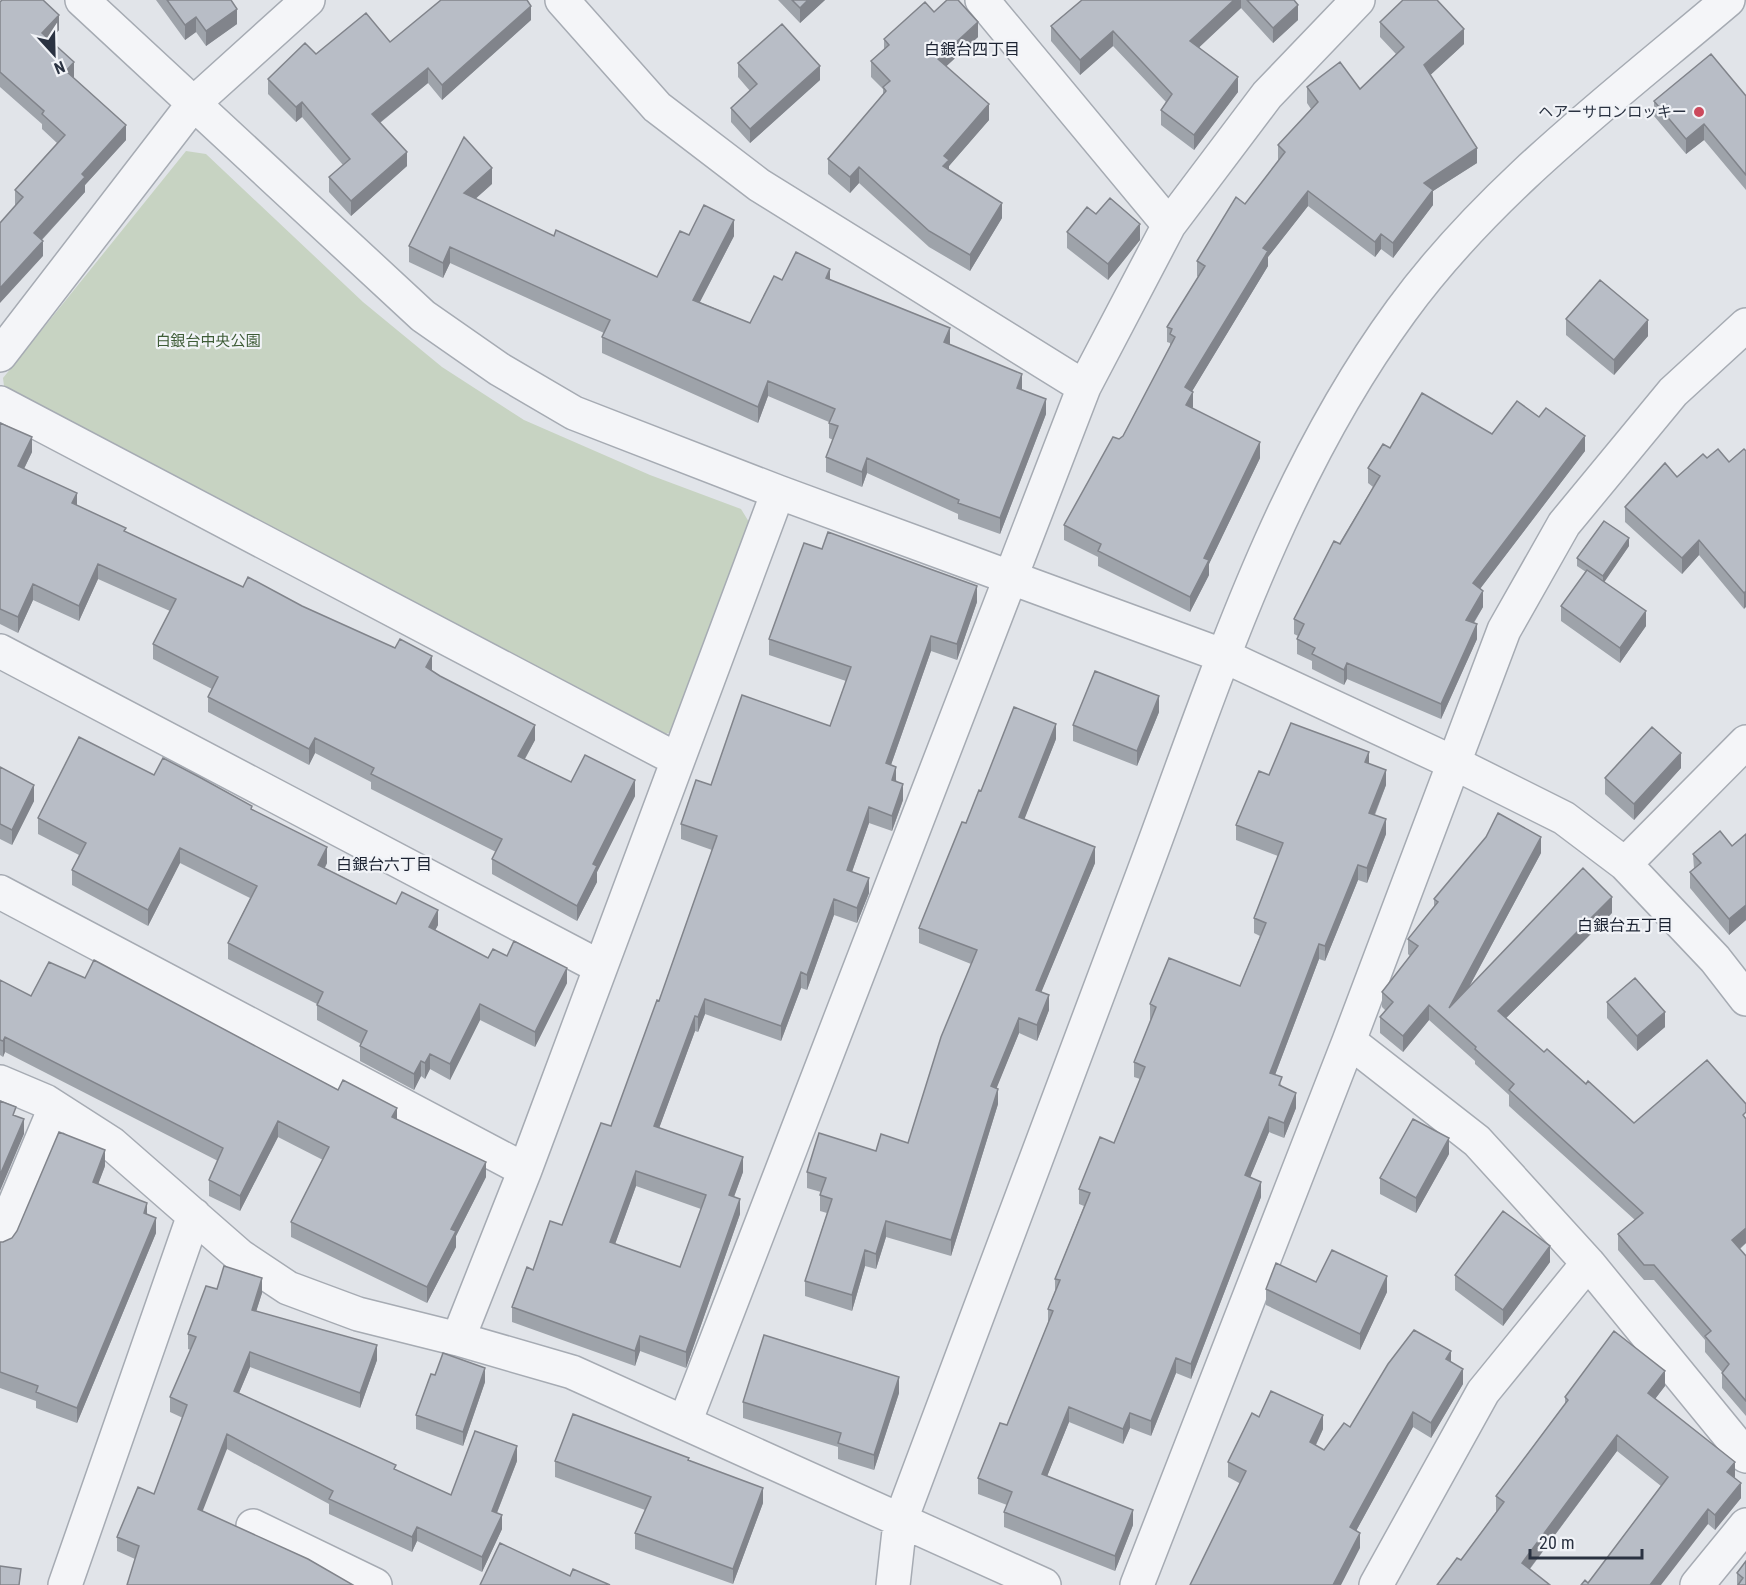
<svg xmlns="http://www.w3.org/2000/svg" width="1746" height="1585" font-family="'Roboto Condensed','Noto Sans JP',sans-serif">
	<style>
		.green { fill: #c7d3c2 }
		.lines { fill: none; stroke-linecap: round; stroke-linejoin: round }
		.minor-casing { stroke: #a6abb3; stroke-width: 36 }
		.minor { stroke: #f4f5f8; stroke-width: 33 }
		.wall { fill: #9ea3aa; fill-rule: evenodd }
		.shaded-wall { fill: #81848b }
		.building { fill: #b8bdc6; stroke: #81848b; stroke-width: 1.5; fill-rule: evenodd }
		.poi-dot { fill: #cc495c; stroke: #f1f3f7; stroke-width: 2 }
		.labels { text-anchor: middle; stroke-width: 4.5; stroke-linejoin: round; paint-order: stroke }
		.poi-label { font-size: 15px; fill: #2a3241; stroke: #f1f3f7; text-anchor: end }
		.park-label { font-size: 15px; fill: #3e5c37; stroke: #f1f3f7 }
		.neighbourhood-label { font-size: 16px; fill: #1c2332; stroke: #f1f3f7 }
	</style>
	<rect width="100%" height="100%" fill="#e1e4e9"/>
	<path class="green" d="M186 151 206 154 363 302 442 367 524 420 650 475 741 509 749 522 671 732 661 736 4 386 3 378Z"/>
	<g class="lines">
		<defs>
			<path id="minor" d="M82 0 423 316 499 369 574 413 778 492 1224 656 1454 763 1564 818 1625 864 1715 959 1746 999
				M562 0 657 107 759 185 1084 387
				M982 0 1169 225
				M0 355 194 103 308 0
				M0 403 678 760
				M0 651 600 967
				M1625 864 1746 742
				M0 892 525 1170
				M1349 1041 1477 1141 1588 1263 1746 1456
				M0 1082 45 1101 112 1144 240 1256 288 1288 358 1314 458 1339 572 1372 1044 1585
				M0 1239 55 1108
				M458 1339 525 1170 778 492
				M685 1422 1084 387 1169 225 1267 95 1358 0
				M253 1526 375 1585
				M65 1585 194 1215
				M893 1585 900 1522C982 1306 1063 1090 1143 874 1215 681 1278 479 1401 311 1489 190 1614 97 1728 0
				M1137 1585 1349 1041 1504 630 1564 524 1673 392 1746 325
				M1376 1585 1483 1392 1588 1263
				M1697 1585 1746 1525"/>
		</defs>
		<use href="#minor" class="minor-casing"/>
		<use href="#minor" class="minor"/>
	</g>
	<path class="wall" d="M156 0H231L237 24 206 46 196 32 185 40Z
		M778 0H825L800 23Z
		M1082 0H1294L1298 20 1273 43 1241 8 1199 47 1238 92 1194 150 1161 125V110L1166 102 1113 46 1080 75 1051 41V26Z
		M0 2 59 30 50 40 74 77 73 78 126 140 85 185V192L42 240 43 256 15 205V190L57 143 42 129V124L0 87Z
		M934 12 978 37 946 66 989 120 949 166V170L1002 218 970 271 929 247 859 183 850 193 828 174V159L883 94V89L871 77V61L884 49V39Z
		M531 20 442 100 428 83 380 123 407 166 351 216 329 192V177L343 165 302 117 296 122 268 94V79L316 54Z
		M1380 22 1464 44 1430 75 1477 163 1433 191V205L1393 258 1381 249 1375 257 1308 206 1268 257V266L1192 391V408L1260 458 1209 564V575L1190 612 1098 566V557L1064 540V525L1123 436 1170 347V343L1167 342V327L1198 277 1197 276V261L1245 204 1278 161V145L1311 109 1307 103V87L1360 89 1396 54 1380 37Z
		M738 63 820 80 750 143 731 122V108L750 91 738 77Z
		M1746 96V190L1704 140 1686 154 1654 116V101Z
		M492 184 475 199 554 236 657 277 689 235 734 236 700 302 750 323 782 280H830L950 343V345L1022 390 1046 414 1000 534 958 519V514L867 473 862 487 826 472V457L833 440 829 438V422L768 396 758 423 602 353V337L604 333 450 263 443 278 409 262V246Z
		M1096 214 1140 240 1108 280 1067 248V232Z
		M1566 319 1648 336 1614 375 1566 335Z
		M0 423 32 452 24 469 77 506 126 532 243 587 302 606 432 671 535 740 525 759 571 782 635 796 597 872V882L577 921 492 874V859L496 852 371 789V782L315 753 309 765 208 712V697L212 689 153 659V644L170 611 98 579 79 621 33 600 18 633 0 624Z
		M1492 434 1585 451 1480 589 1483 607 1474 623 1477 639 1441 719 1347 679 1344 685 1312 669V661L1297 654V639L1298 636 1294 634V619L1373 487 1368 483V468L1390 448Z
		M1744 449V609L1699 555 1682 574 1625 522V507L1707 458 1729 462Z
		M1629 546 1604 581 1646 626 1620 663 1561 621V606L1586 572 1577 566V558Z
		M977 602 957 660 931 651 891 765 903 800 892 831 869 823 852 872 869 893 857 923 834 915 807 990 801 988 781 1041 705 1014 698 1032 695 1031 659 1128 743 1172 734 1197 740 1214 686 1368 640 1351 635 1366 512 1322V1307L533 1270 562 1225 611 1126 659 1001 712 850 681 839V824L711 785 830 726 846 681 769 655V639ZM636 1186 701 1209 680 1267 615 1244Z
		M1159 712 1137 766 1073 741V725Z
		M1056 739 1024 819 1095 863 1041 992 1049 1010 1037 1041 1019 1033 996 1088 998 1104 951 1256 886 1237 876 1269 865 1266 852 1311 805 1296V1281L827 1213 820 1211V1195L821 1192 807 1188V1172L908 1143 971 964 919 943V928L966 823 981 791Z
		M1369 764 1386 785 1375 815 1386 834 1367 883 1358 880 1325 961 1319 959 1275 1075 1296 1108 1284 1138 1269 1132 1250 1177 1261 1197 1191 1379 1176 1373 1151 1436 1130 1428 1123 1444 1069 1422 1047 1476 1133 1525 1115 1571 1004 1527V1512L1007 1505 978 1494V1478L1007 1425 1048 1323V1309L1055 1291V1279L1084 1206 1079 1204V1189L1114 1143 1140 1079 1134 1077V1062L1151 1020 1150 1019V1004L1240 986 1260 936 1254 933V918L1278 856 1236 840V825L1269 775Z
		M0 767 34 801 12 845 0 839Z
		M1681 768 1634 820 1605 794V778Z
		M252 809 327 863 325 868 438 925 435 930 488 958 567 983 535 1047 480 1020 450 1080 430 1069 425 1079 421 1076 414 1090 360 1061V1046L361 1044 317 1020V1004L228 959V943L250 898 180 863 148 926 72 885V870L79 855 38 834V818Z
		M1746 834V920L1729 935 1690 888V872L1694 869 1693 854 1732 846Z
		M1541 853 1468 989 1612 913 1506 1018 1746 1243 1740 1249 1746 1256V1416L1722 1388V1372L1705 1352V1340L1654 1280H1644L1618 1250V1234L1635 1220 1509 1106V1095L1475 1064V1061L1429 1020 1403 1052 1380 1033V1017L1386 1011 1382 1007V992L1410 956 1408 954V939L1434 908V899Z
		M0 980 31 996 338 1090 397 1119 486 1177 456 1236V1247L427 1303 291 1237V1222L323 1160 278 1137 240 1211 209 1196V1180L218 1161 5 1052 3 1057 0 1055Z
		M1607 1002 1665 1027 1637 1051 1607 1018Z
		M1449 1154 1416 1213 1380 1194V1178Z
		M105 1166 98 1184 147 1215 156 1233 77 1423 36 1408V1401L0 1388V1242H3L12 1238Z
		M1550 1262 1503 1326 1455 1290V1275Z
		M1316 1282 1387 1292 1360 1350 1266 1305V1289Z
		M217 1289 262 1293 256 1311 377 1360 360 1408 250 1367 239 1393 396 1470 451 1495 517 1461 497 1513 502 1529 482 1572 417 1541 412 1552 329 1514V1504L227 1449 135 1559 117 1551V1537L154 1494 183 1418 170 1412V1397L191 1350 188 1349V1334Z
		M1451 1362 1463 1384 1431 1438 1413 1427 1356 1531 1360 1548 1228 1477V1462L1259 1417 1323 1429 1316 1445 1324 1450 1350 1427Z
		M435 1375 485 1382 463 1446 416 1429V1415Z
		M1665 1386 1655 1399 1735 1478 1741 1498 1715 1530 1708 1524 1588 1583 1661 1486 1617 1451 1530 1569 1461 1560 1496 1512V1496L1565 1404V1397Z
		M899 1393 874 1470 838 1459V1447L743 1418V1402Z
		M689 1460 763 1503 733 1584 635 1549V1533L645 1510 555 1477V1461Z
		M1746 1561V1585H1737V1573Z"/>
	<path class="shaded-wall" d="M808 0H825L800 23V8Z
		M1234 0H1241V8L1190 56V41Z
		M1298 5V20L1273 43V28Z
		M531 6V20L442 100V85Z
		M237 9V24L206 46V31Z
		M59 15V30L42 49V33Z
		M196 17V32L185 40V25Z
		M978 22V37L938 74V59Z
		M1464 29V44L1424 81V65Z
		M1113 31V46L1080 75V60Z
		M74 62V77L66 86V71Z
		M820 66V80L750 143V129Z
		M428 68V83L372 129V114Z
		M1238 77V92L1194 150V135Z
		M302 102V117L296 122V107Z
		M989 104V120L949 166V176L943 182 944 156Z
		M1704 124V140L1686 154V139Z
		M126 125V140L85 185V192L34 248V233L82 174Z
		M1477 148V163L1433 191V205L1393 258V243L1424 183Z
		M407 152V166L351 216V201Z
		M859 167V183L850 193V177Z
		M492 168V184L464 209V193Z
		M1308 191V206L1268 257V266L1185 403V387L1263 248Z
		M1002 203V218L970 271V255Z
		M734 220V236L693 315V300Z
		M1140 224V240L1108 280V264Z
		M1381 234V249L1375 257V242Z
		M43 241V256L0 303V288Z
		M450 247V263L443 278V263Z
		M830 269V284L826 278Z
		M1648 320V336L1614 375V360Z
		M950 328V343L944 358V342Z
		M1022 374V390L1017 388Z
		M768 381V396L758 423V407Z
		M1193 392V407L1186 420V405Z
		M1046 399V414L1000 534V518Z
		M1585 436V451L1473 598V583Z
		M32 437V452L18 481V466Z
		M1260 442V458L1209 564V575L1190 612V597L1204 558Z
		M867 458V473L862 487V472Z
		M77 493V508L72 503Z
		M1629 538V546L1603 584V576Z
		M1699 540V555L1682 574V558Z
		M98 564V579L79 621V606Z
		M33 584V600L18 633V617Z
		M977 586V602L957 660V644Z
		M1483 591V607L1466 635V620Z
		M1746 591V607L1744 609V593Z
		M1646 611V626L1620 663V648Z
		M1477 624V639L1441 719V704Z
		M931 636V651L886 779V763Z
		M432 656V671L426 667Z
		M1347 663V679L1344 685V670Z
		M1159 696V712L1137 766V751Z
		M1056 724V739L1019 833V817Z
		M535 725V740L518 771V756Z
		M315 738V753L309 765V749Z
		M1369 752V767L1365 762Z
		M1681 753V768L1634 820V804Z
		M896 767V782L892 780Z
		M1386 770V785L1369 828V813Z
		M635 780V796L597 872V882L577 921V906L593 864Z
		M903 784V800L892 831V816Z
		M34 785V801L12 845V830Z
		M869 807V823L847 886V870Z
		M1386 819V834L1367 883V868Z
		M1541 837V853L1449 1024V1008Z
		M327 847V863L318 880V865Z
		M1095 847V863L1036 1005V990Z
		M180 848V863L148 926V910Z
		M1358 865V880L1325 961V946Z
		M869 878V893L857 923V908Z
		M1612 897V913L1498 1026V1011Z
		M834 899V915L807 990V975Z
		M1746 905V920L1729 935V919Z
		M438 910V925L429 942V927Z
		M1319 944V959L1270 1088V1073Z
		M567 968V983L535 1047V1032Z
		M801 972V988L781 1041V1026Z
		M1049 995V1010L1037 1041V1025Z
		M705 999V1014L698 1032V1017Z
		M480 1004V1020L450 1080V1064Z
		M1429 1005V1020L1403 1052V1036Z
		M1665 1012V1027L1637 1051V1036Z
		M695 1016V1031L654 1142V1126Z
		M1019 1018V1033L991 1102V1086Z
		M5 1037V1052L3 1057V1041Z
		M430 1054V1069L425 1079V1063Z
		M421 1061V1076L414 1090V1074Z
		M998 1089V1104L951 1256V1240Z
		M1296 1093V1108L1284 1138V1123Z
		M397 1108V1123L392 1117Z
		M1269 1117V1132L1245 1190V1175Z
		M24 1119V1134L0 1191V1175Z
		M278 1121V1137L240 1211V1196Z
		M1449 1138V1154L1416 1213V1198Z
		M105 1150V1166L93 1198V1182Z
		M743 1157V1172L729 1210V1195Z
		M486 1162V1177L456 1236V1247L427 1303V1287L451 1229Z
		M636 1171V1186L610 1258V1242Z
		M1261 1182V1197L1191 1379V1364Z
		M740 1199V1214L686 1368V1352Z
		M147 1203V1219L144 1213Z
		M156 1218V1233L77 1423V1408Z
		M886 1221V1237L876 1269V1254Z
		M1746 1228V1243L1732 1255V1240Z
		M1550 1246V1262L1503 1326V1310Z
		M865 1250V1266L852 1311V1295Z
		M1387 1276V1292L1360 1350V1334Z
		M262 1278V1293L252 1325V1310Z
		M640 1336V1351L635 1366V1351Z
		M377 1345V1360L360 1408V1393Z
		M1451 1351V1366L1446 1359Z
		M250 1352V1367L234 1405V1391Z
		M1176 1358V1373L1151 1436V1421Z
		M485 1368V1382L463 1446V1432Z
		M1463 1369V1384L1431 1438V1423Z
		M1665 1371V1386L1648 1408V1393Z
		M899 1377V1393L874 1470V1455Z
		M1069 1407V1422L1042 1489V1474Z
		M1413 1412V1427L1350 1542V1527Z
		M1130 1413V1428L1123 1444V1429Z
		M1323 1415V1429L1310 1457V1442Z
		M227 1434V1449L198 1523V1509Z
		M1617 1435V1451L1522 1579V1563Z
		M517 1446V1461L492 1525V1511Z
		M1735 1462V1478L1727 1472Z
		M1741 1483V1498L1715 1530V1515Z
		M763 1488V1503L733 1584V1569Z
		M1708 1509V1524L1661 1585H1650Z
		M1133 1510V1525L1115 1571V1556Z
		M502 1515V1529L482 1572V1557Z
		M417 1527V1541L412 1552V1537Z
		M1360 1533V1548L1341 1585H1333Z"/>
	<path class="building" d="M2 0H43L59 15 42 33 74 62 66 71 126 125 82 174 85 177 34 233 43 241 0 288V223L23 197 15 190 65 135 42 114 44 111 0 72V2Z
		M167 0H231L237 9 206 31 196 17 185 25Z
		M441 0H527L531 6 442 85 428 68 372 114 407 152 351 201 329 177 350 159 302 102 296 107 268 79 305 43 316 54 366 13 390 42Z
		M792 0H808L800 8Z
		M947 0H958L978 22 938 59 989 104 944 156 949 160 943 166 1002 203 970 255 929 231 859 167 850 177 828 159 886 91 883 87 890 81 871 61 889 45 884 39 925 2 934 12Z
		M1082 0H1234L1190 41 1238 77 1194 135 1161 110 1172 94 1113 31 1080 60 1051 26Z
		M1247 0H1294L1298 5 1273 28Z
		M1403 0H1437L1464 29 1424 65 1477 148 1424 183 1433 190 1393 243 1381 234 1375 242 1308 191 1263 248 1268 251 1185 387 1193 392 1186 405 1260 442 1204 558 1209 560 1190 597 1098 551 1101 544 1064 525 1113 437 1119 439 1123 436 1175 337 1170 334 1172 329 1167 327 1205 266 1197 261 1236 197 1245 204 1285 152 1278 145 1318 102 1307 87 1340 62 1360 89 1404 47 1380 22Z
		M782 24 820 66 750 129 731 108 757 84 738 63Z
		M1711 54 1746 96V175L1704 124 1686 139 1654 101Z
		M464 137 492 168 464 193 554 236 556 230 657 277 680 231 689 235 704 205 734 220 693 300 750 323 774 276 782 280 796 252 830 269 826 278 950 328 944 342 1022 374 1017 388 1046 399 1000 518 958 503 959 500 867 458 862 472 826 457 838 426 829 423 835 409 768 381 758 407 602 337 610 320 450 247 443 263 409 246Z
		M1110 198 1140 224 1108 264 1067 232 1087 207 1096 214Z
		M1600 280 1648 320 1614 360 1566 319Z
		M1422 393 1492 434 1517 401 1539 417 1546 408 1585 436 1473 583 1483 591 1466 620 1477 624 1441 704 1347 663 1344 670 1312 654 1315 648 1297 639 1304 624 1294 619 1334 541 1340 544 1380 476 1368 468 1383 444 1390 448Z
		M0 423 32 437 18 466 77 493 72 503 126 528 124 531 243 587 248 577 302 606 395 648 400 639 432 656 426 667 440 676 535 725 518 756 571 782 585 755 635 780 593 864 597 866 577 906 492 859 502 839 371 774 374 768 315 738 309 749 208 697 218 677 153 644 176 599 98 564 79 606 33 584 18 617 0 609Z
		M1718 449 1729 462 1744 449 1746 451V591L1744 593 1699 540 1682 558 1625 507 1665 463 1677 477 1703 454 1707 458Z
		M1604 521 1629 538 1603 576 1577 558Z
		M828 532 977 586 957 644 931 636 886 763 896 767 892 780 903 784 892 816 869 807 847 870 869 878 857 908 834 899 807 975 801 972 781 1026 705 999 698 1017 695 1016 654 1126 743 1157 729 1195 740 1199 686 1352 640 1336 635 1351 512 1307 527 1267 533 1270 550 1221 562 1225 601 1123 611 1126 657 1000 659 1001 717 836 681 824 696 780 711 785 742 695 830 726 851 667 769 639 804 543 822 549ZM636 1171 706 1195 680 1267 610 1242Z
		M1587 570 1646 611 1620 648 1561 606Z
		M1095 671 1159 696 1137 751 1073 725Z
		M1014 707 1056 724 1019 817 1095 847 1036 990 1049 995 1037 1025 1019 1018 991 1086 998 1089 951 1240 886 1221 876 1254 865 1250 852 1295 805 1281 832 1199 820 1195 826 1178 807 1172 819 1133 876 1151 881 1134 908 1143 941 1037 977 950 919 928 962 822 966 823 979 790 981 791Z
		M1291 723 1369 752 1365 762 1386 770 1369 813 1386 819 1367 868 1358 865 1325 946 1319 944 1270 1073 1282 1077 1279 1085 1296 1093 1284 1123 1269 1117 1245 1175 1261 1182 1191 1364 1176 1358 1151 1421 1130 1413 1123 1429 1069 1407 1042 1474 1133 1510 1115 1556 1004 1512 1012 1492 978 1478 1000 1423 1007 1425 1053 1311 1048 1309 1060 1280 1055 1279 1090 1193 1079 1189 1100 1137 1114 1143 1145 1067 1134 1062 1156 1007 1150 1004 1169 958 1240 986 1266 923 1254 918 1283 843 1236 825 1259 771 1269 775Z
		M1652 727 1681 753 1634 804 1605 778Z
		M79 737 154 775 163 758 201 778 252 806 251 809 327 847 318 865 396 904 402 892 438 910 429 927 488 958 493 949 507 956 514 941 567 968 535 1032 480 1004 450 1064 430 1054 425 1063 421 1061 414 1074 360 1046 367 1031 317 1005 323 992 228 943 257 886 180 848 148 910 72 870 86 843 38 818Z
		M0 767 34 785 12 830 0 824Z
		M1498 813 1541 837 1449 1008 1583 868 1612 897 1498 1011 1544 1052 1547 1049 1586 1084 1588 1081 1634 1123 1707 1060 1746 1104V1112L1743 1115 1746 1119V1228L1732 1240 1746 1256V1401L1722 1373 1729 1364 1705 1336 1711 1331 1654 1265H1644L1618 1234 1643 1213 1509 1090 1514 1084 1475 1049 1476 1047 1429 1005 1403 1036 1380 1017 1393 1002 1382 992 1418 946 1408 939 1438 902 1434 899 1486 837Z
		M1720 831 1732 846 1746 834V905L1729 919 1690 872 1701 863 1693 854Z
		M94 960 338 1090 343 1080 397 1108 392 1117 486 1162 451 1229 456 1231 427 1287 291 1222 329 1147 278 1121 240 1196 209 1180 223 1148 5 1037 3 1041 0 1040V980L31 996 49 962 85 978Z
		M1635 978 1665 1012 1637 1036 1607 1002Z
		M0 1101 16 1107 13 1115 24 1119 0 1175Z
		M1413 1119 1449 1138 1416 1198 1380 1178Z
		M59 1132 105 1150 93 1182 147 1203 144 1213 156 1218 77 1408 36 1392 38 1386 0 1372V1242H3L12 1238 17 1231Z
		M1503 1211 1550 1246 1503 1310 1455 1275Z
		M1332 1250 1387 1276 1360 1334 1266 1289 1276 1263 1316 1282Z
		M224 1266 262 1278 252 1310 377 1345 360 1393 250 1352 234 1391 396 1465 394 1469 451 1495 475 1431 517 1446 492 1511 502 1515 482 1557 417 1527 412 1537 329 1499 333 1491 227 1434 198 1509 308 1559 353 1585H127L139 1546 117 1537 138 1487 154 1494 187 1405 170 1397 196 1337 188 1334 206 1286 217 1289Z
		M1414 1330 1451 1351 1446 1359 1463 1369 1431 1423 1413 1412 1350 1527 1360 1533 1333 1585H1190L1246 1471 1228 1462 1252 1413 1259 1417 1271 1391 1323 1415 1310 1442 1324 1450 1344 1423 1350 1427 1388 1364Z
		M1614 1331 1665 1371 1648 1393 1735 1462 1727 1472 1741 1483 1715 1515 1708 1509 1650 1585H1581L1585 1580 1588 1583 1668 1477 1617 1435 1522 1563 1550 1585H1437L1457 1558 1461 1560 1504 1502 1496 1496 1568 1400 1565 1397Z
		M764 1335 899 1377 874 1455 838 1443 841 1433 743 1402Z
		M443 1353 485 1368 463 1432 416 1415 431 1374 435 1375Z
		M573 1414 689 1458 688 1460 763 1488 733 1569 635 1533 651 1497 555 1461Z
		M500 1543 570 1576 573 1569 610 1585H480Z
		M1746 1561V1585H1738L1743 1578 1737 1573Z
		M0 1566 21 1569 19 1585H0Z"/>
	<circle class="poi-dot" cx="1699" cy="112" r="6"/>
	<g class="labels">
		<g class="poi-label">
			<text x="1687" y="117">ヘアーサロンロッキー</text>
		</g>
		<g class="park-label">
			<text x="208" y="346">白銀台中央公園</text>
		</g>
		<g class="neighbourhood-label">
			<text x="972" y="55">白銀台四丁目</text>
			<text x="384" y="870">白銀台六丁目</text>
			<text x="1625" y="931">白銀台五丁目</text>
		</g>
	</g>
	<g transform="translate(54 54) rotate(158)" stroke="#f1f3f7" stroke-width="4.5" paint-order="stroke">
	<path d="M0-4.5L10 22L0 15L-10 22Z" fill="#2a3241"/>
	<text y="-9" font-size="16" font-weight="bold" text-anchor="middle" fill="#2a3241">N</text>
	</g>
	<path d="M1530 1549v9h112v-9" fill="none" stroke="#2a3241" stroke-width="3"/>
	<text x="1539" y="1549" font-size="18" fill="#2a3241" stroke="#f1f3f7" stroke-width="4.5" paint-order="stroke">20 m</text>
</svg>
